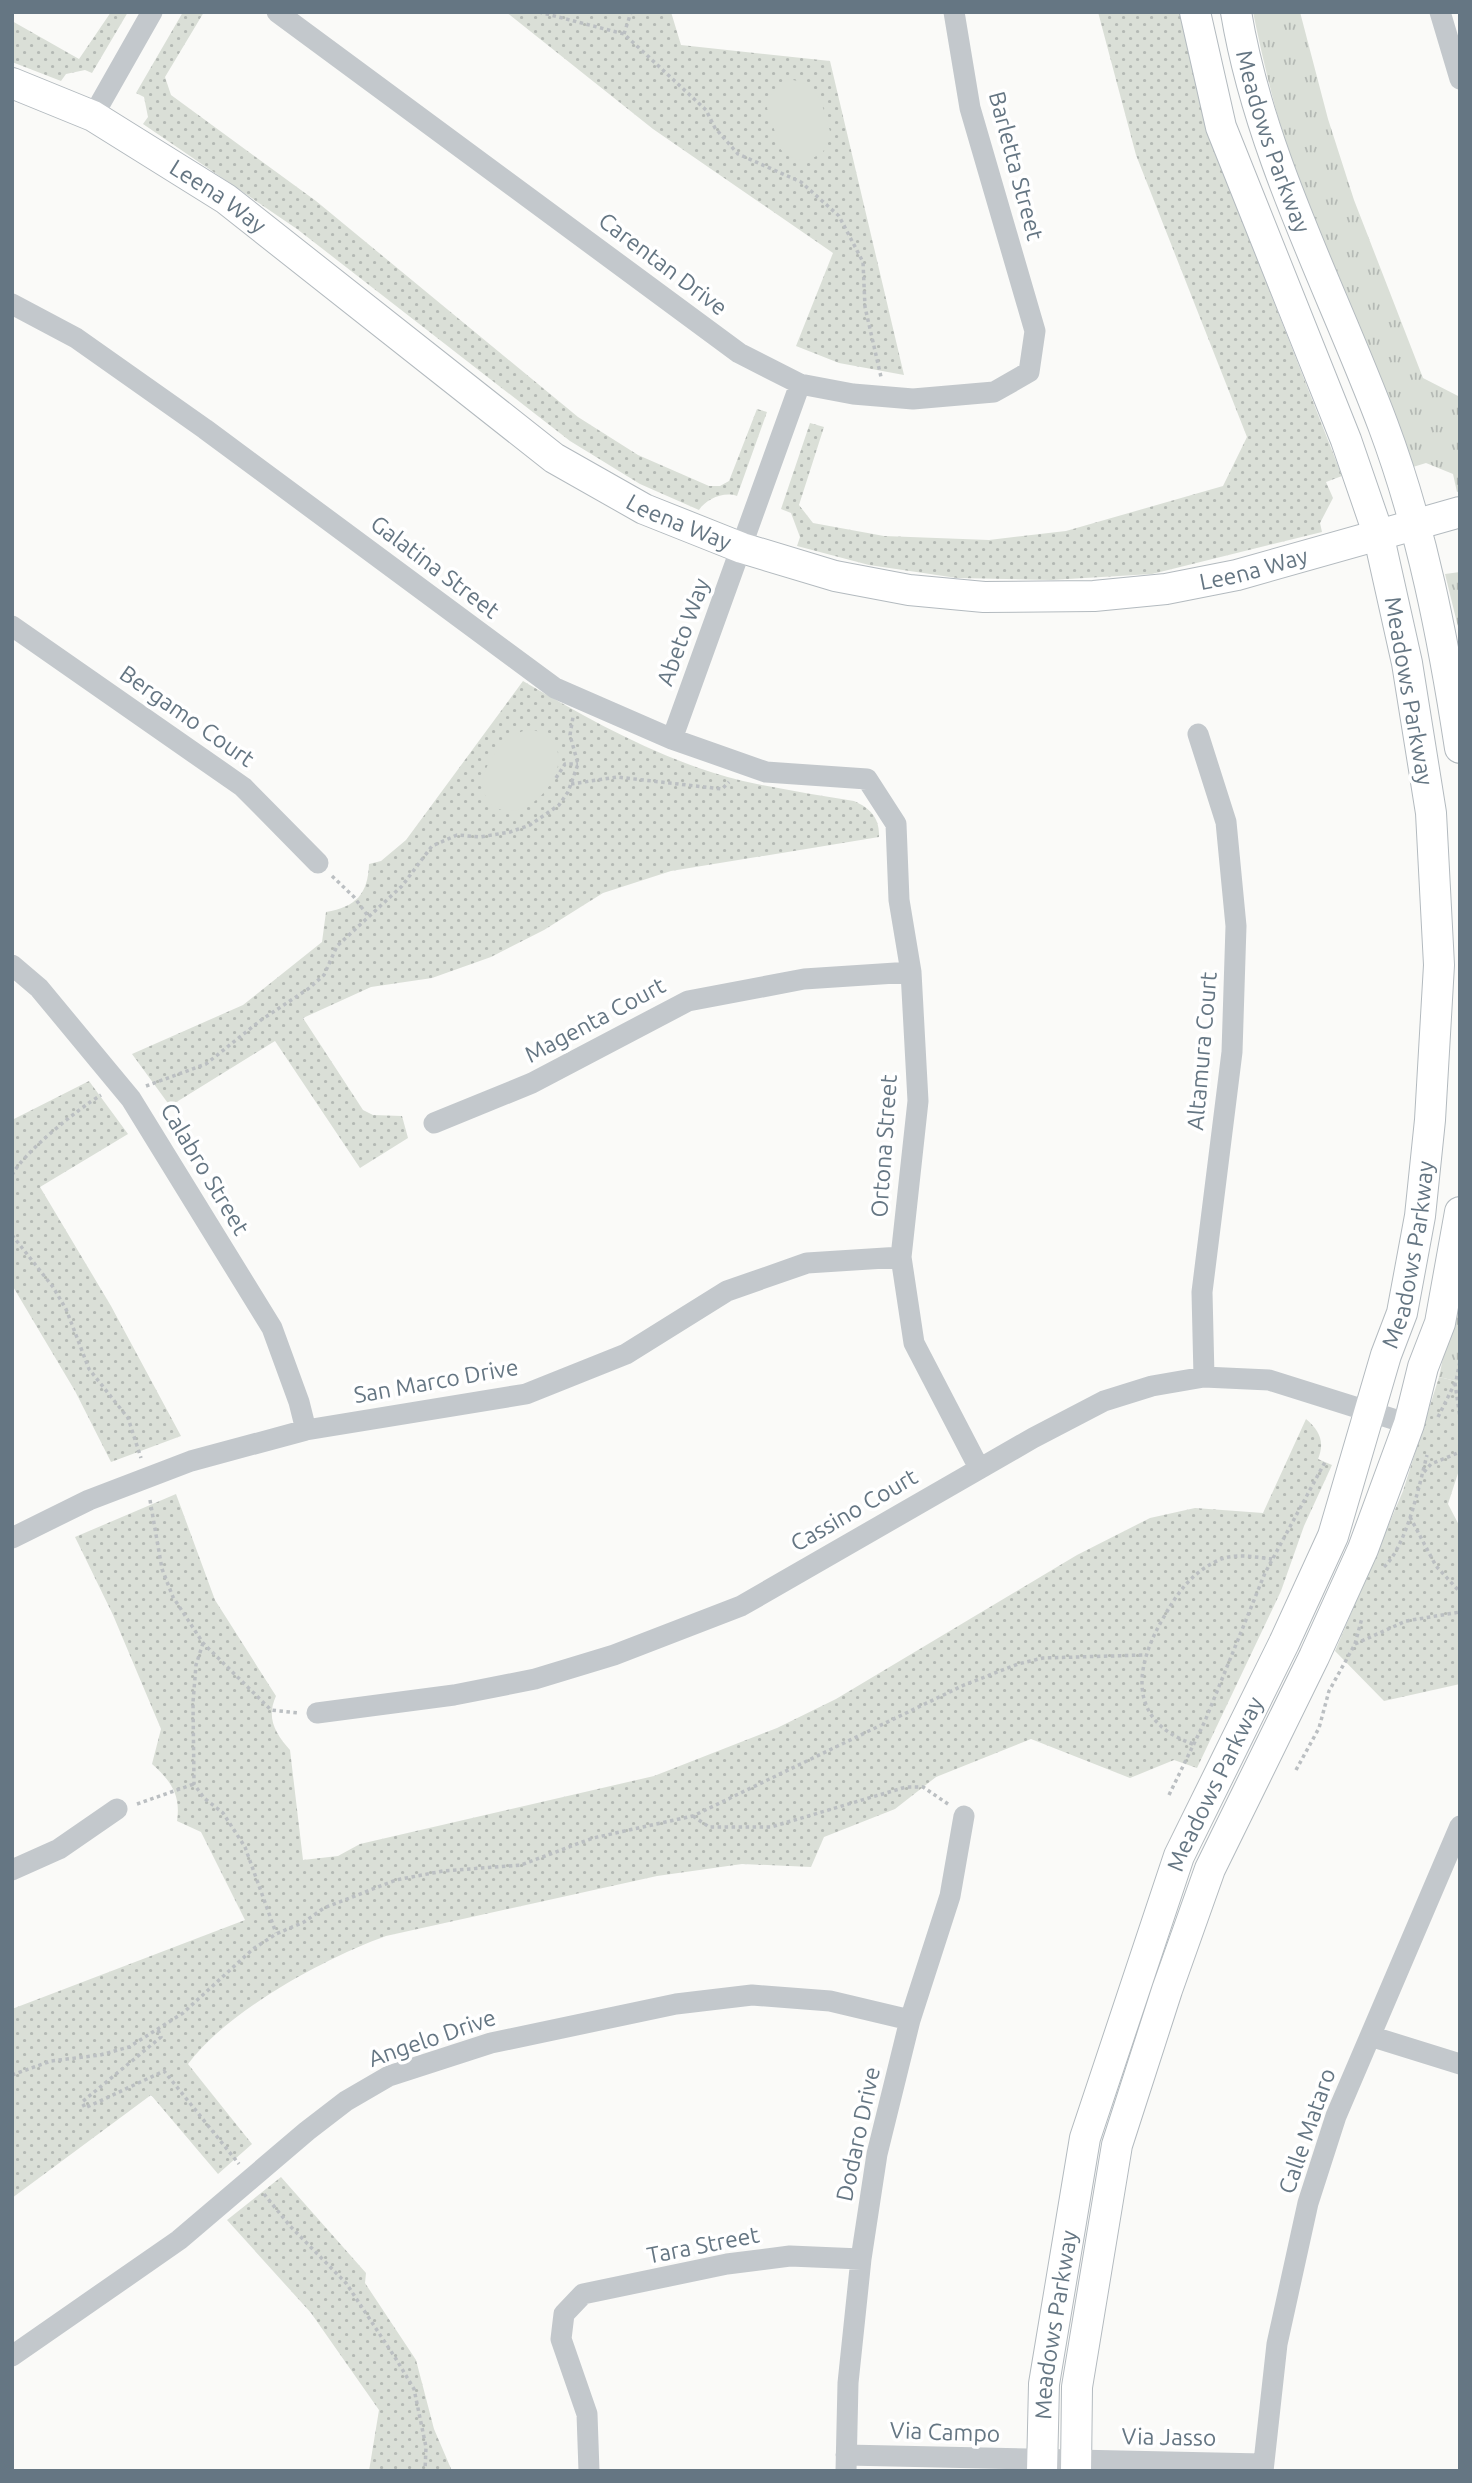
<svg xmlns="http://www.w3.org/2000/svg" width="1472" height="2483" font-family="Ubuntu,sans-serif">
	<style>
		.grass { fill: url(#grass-tufts) }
		.park { fill: url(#park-dots) }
		.pitch { fill: #dadfd7 }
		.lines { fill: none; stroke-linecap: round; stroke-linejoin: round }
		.secondary-casing { stroke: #b3babf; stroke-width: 32 }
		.path { stroke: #bbbfc2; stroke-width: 3.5; stroke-dasharray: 3.5 3.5; stroke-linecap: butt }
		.street { stroke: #c3c8cc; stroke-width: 21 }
		.secondary { stroke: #fff; stroke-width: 30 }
		.labels { text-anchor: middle; stroke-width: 7; stroke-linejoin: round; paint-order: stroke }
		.street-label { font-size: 23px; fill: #657683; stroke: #fff }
	</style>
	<defs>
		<pattern id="grass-tufts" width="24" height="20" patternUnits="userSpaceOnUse" patternTransform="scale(1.75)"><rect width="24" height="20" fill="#dadfd7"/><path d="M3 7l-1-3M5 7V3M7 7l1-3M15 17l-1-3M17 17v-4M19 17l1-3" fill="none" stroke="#b4b9b4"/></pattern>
		<pattern id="park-dots" width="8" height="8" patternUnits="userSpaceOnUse" patternTransform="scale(1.75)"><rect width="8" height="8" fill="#dadfd7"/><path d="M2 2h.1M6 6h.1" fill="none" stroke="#b4b9b4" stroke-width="1.8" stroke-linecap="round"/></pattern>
	</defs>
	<rect width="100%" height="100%" fill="#fafaf8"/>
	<path class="grass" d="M1253 12H1300L1328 119 1354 200 1423 378 1460 397V491L1457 492 1453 474 1426 463 1413 467C1381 377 1339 292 1306 203 1283 143 1266 76 1253 12Z
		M1460 572V635L1445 574Z
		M1460 1277V1382L1439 1377Z"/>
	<path class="park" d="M111 12H128L92 73 85 70 66 74 61 81 12 62V21L79 59Z
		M183 12H204L165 77 171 95 316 201 578 417 638 455 709 486H720L729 481 757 409 767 412 737 496C724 491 706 499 699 510L640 484 570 441 297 229 143 124 148 117 144 97 136 93Z
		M506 12H671L681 45 830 61 904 375 839 363 796 346 833 253 653 129Z
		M1098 12H1184L1233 197 1342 476 1326 482 1333 498 1320 523 1322 532 1152 574 1051 580 957 578 869 565 797 546 800 537 791 513 781 509 810 423 824 427 799 505 813 523 884 536 989 540 1066 531 1223 486 1247 437 1136 155Z
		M523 681C592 721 664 762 743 781 779 789 817 795 854 801 870 808 880 818 879 837L671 871 603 893 544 930 491 957 432 978 371 987 303 1018 363 1110 373 1115 402 1116 408 1138 360 1168 275 1041 170 1106 132 1054 243 1005 322 942 326 912C356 907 368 894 369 864L381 861 406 840Z
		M89 1081 128 1134 40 1187 111 1306 181 1436 111 1462 75 1391 12 1285V1120Z
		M1439 1377 1460 1382V1467L1448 1504 1460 1527V1684L1384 1701 1335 1651 1403 1491Z
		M1306 1419C1320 1431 1325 1442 1318 1459L1332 1465 1304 1526 1281 1591 1197 1768 1174 1760 1130 1778 1031 1739 936 1777 895 1809 824 1837 811 1867 742 1864 657 1876 386 1936C325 1958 227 2011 188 2064L252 2144 218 2174 151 2095 12 2198V2009L245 1920 201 1832 177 1821C181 1795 171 1781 152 1764L161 1729 113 1615 75 1537 176 1494 215 1600 276 1696C266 1718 275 1733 290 1750L303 1860 338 1856 360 1844 654 1776 777 1728 836 1699 1077 1555 1150 1518 1195 1508 1263 1513Z
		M281 2177 366 2273 365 2283 416 2360 434 2429 452 2471H369L379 2410 311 2313 227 2220Z"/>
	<path class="pitch" d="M787 79C822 83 821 104 831 134L823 152 808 161 794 159 781 150 767 108 773 91Z
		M530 729C597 745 530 833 494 806 463 783 503 733 530 729Z"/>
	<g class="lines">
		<defs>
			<g id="secondary">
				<path id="s1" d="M1236 12C1260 156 1332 289 1383 425 1422 529 1443 638 1460 748"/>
				<path id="s2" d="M12 83 93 116 226 199 554 458 644 509 742 548 835 576 909 590 984 597 1094 596 1166 589 1237 575 1460 512"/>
				<path id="s3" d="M1042 2471 1044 2384 1085 2138 1179 1856 1284 1643 1333 1536 1386 1355 1402 1313 1420 1216 1430 1120 1439 965 1431 813 1407 663 1378 533 1346 440 1221 127 1195 12"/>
				<path d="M1076 2471 1077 2387 1117 2145 1167 1990 1210 1869 1314 1657 1363 1549 1409 1424 1423 1367 1440 1323 1460 1212"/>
			</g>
		</defs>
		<use href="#secondary" class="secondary-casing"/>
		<path class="path" d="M539 12 624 34 706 110 715 128 738 154 801 182 839 216 863 262 865 307 881 377
			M624 34 631 12
			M556 778 565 764H578
			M571 784 617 777 722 789 729 782
			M332 876 354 897 368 916
			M146 1086 206 1064 261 1020 308 989 324 975 337 946 402 886 432 846 457 835 480 837 510 832 530 825 559 805 568 792 578 764 570 735 573 717
			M12 1175C24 1152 78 1109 101 1095
			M12 1235 53 1287 66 1309 89 1369 128 1418 141 1458
			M1455 1383 1460 1418
			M1438 1417 1456 1381 1460 1361
			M1424 1472 1431 1464 1460 1452
			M150 1500 162 1569 173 1597 203 1643 271 1710 299 1713
			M1410 1517 1436 1566 1460 1592
			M1384 1567C1407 1545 1419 1486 1427 1455
			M203 1643 196 1665 193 1702 194 1784 204 1798 223 1813 245 1847 276 1933
			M1355 1644 1406 1621 1460 1612
			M1193 1744C1130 1722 1133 1672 1161 1622 1176 1595 1190 1573 1219 1560 1234 1553 1255 1557 1272 1559
			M1296 1770 1319 1728 1329 1691 1355 1644 1362 1618
			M1169 1795 1205 1721 1265 1573 1325 1462
			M137 1804 194 1784
			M693 1816 709 1827H771L906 1787H923L948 1804
			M158 2030 161 2037 82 2102 85 2108 164 2071 239 2164
			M12 2075 51 2061 100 2055 129 2047 183 2013 253 1949 276 1934 304 1922 324 1908 396 1880 443 1871 521 1865 593 1838 693 1816 964 1685 1018 1664 1043 1658 1144 1655
			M264 2194 290 2226 346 2283 396 2359 414 2389 426 2447 425 2471"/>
		<path class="street" d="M277 12 739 353 800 384 853 394 913 399 994 392 1029 372 1035 331 970 108 954 12
			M1440 12 1460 79
			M93 116 152 12
			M12 304 76 338 205 429 555 688 672 739 766 772 867 779 896 824 899 900 911 972 918 1101 901 1257 914 1343 979 1468
			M12 626 243 787 318 863
			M1198 734 1226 822 1236 926 1232 1052 1202 1292 1204 1377
			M672 739 800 384
			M12 965 39 988 131 1099 272 1328 299 1402 306 1430
			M434 1123 532 1083 688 1001 804 979 911 972
			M12 1538 89 1500 191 1461 306 1430 526 1394 626 1354 727 1291 807 1263 901 1257
			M317 1713 454 1695 535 1679 614 1655 741 1606 1033 1438 1104 1401 1152 1386 1204 1377 1269 1380 1409 1424
			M12 1870 59 1849 117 1809
			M1370 2036 1460 2064
			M12 2356 179 2240 307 2131 346 2101 389 2076 491 2043 676 2004 752 1995 830 2001 910 2020
			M846 2455 1263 2464
			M589 2471 587 2414 561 2339 564 2314 583 2294 727 2264 790 2256 861 2259
			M846 2471 848 2383 861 2259 877 2154 910 2020 950 1896 964 1816
			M1263 2471 1277 2344 1308 2203 1336 2116 1460 1826"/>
		<use href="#secondary" class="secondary"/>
	</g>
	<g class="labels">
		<g class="street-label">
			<text dy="8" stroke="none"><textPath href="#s1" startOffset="135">Meadows Parkway</textPath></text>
			<text transform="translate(1016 166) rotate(75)" y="8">Barletta Street</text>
			<text dy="8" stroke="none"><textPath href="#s2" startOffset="236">Leena Way</textPath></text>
			<text transform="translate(663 264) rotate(37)" y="8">Carentan Drive</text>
			<text dy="8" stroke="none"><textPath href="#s2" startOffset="803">Leena Way</textPath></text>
			<text transform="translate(435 567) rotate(37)" y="8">Galatina Street</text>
			<text dy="8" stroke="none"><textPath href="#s2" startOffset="1391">Leena Way</textPath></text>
			<text transform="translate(683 632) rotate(-70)" y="8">Abeto Way</text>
			<text transform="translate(1409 691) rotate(80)" y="8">Meadows Parkway</text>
			<text transform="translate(187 716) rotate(35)" y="8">Bergamo Court</text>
			<text transform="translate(595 1020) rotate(-28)" y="8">Magenta Court</text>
			<text transform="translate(1202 1051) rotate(-85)" y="8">Altamura Court</text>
			<text transform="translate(884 1146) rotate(-86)" y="8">Ortona Street</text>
			<text transform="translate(205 1169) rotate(59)" y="8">Calabro Street</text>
			<text dy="8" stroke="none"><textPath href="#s3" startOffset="1281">Meadows Parkway</textPath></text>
			<text transform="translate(436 1381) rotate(-10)" y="8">San Marco Drive</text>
			<text transform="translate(854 1510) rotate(-30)" y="8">Cassino Court</text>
			<text dy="8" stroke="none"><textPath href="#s3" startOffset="714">Meadows Parkway</textPath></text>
			<text transform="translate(432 2038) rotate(-19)" y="8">Angelo Drive</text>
			<text transform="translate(1307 2131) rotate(-71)" y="8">Calle Mataro</text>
			<text transform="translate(858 2134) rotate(-78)" y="8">Dodaro Drive</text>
			<text transform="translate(703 2245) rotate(-11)" y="8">Tara Street</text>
			<text dy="8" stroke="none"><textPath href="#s3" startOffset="147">Meadows Parkway</textPath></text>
			<text transform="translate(945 2432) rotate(2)" y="8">Via Campo</text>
			<text transform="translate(1169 2437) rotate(1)" y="8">Via Jasso</text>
		</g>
	</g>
	<rect width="1472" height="2483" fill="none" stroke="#657683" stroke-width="28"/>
</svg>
